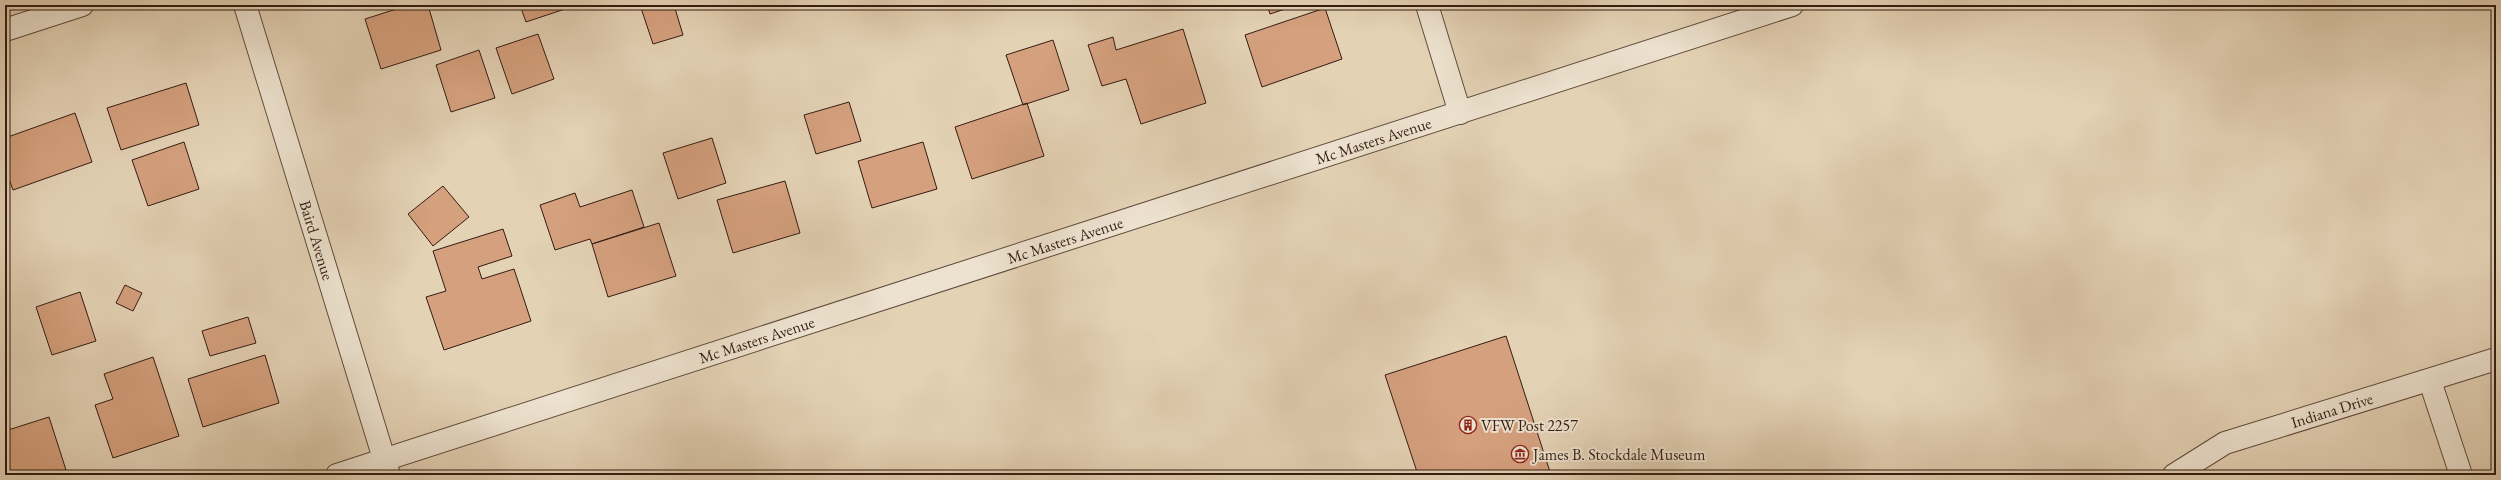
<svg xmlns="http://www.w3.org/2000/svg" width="2501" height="480" font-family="'EB Garamond',serif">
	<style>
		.building { fill: #d5a07e; stroke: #331c12 }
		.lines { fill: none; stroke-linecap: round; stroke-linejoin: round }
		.minor-casing { stroke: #5f4a3b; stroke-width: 24 }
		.minor { stroke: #ede2cf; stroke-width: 22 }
		.labels { text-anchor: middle; stroke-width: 4; stroke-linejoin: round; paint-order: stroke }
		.street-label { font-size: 16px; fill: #331c12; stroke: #ede2cf }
		.poi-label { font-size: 16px; fill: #331c12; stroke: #ede2cf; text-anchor: start }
	</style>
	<rect width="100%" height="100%" fill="#e4d2b5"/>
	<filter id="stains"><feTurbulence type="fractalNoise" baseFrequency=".005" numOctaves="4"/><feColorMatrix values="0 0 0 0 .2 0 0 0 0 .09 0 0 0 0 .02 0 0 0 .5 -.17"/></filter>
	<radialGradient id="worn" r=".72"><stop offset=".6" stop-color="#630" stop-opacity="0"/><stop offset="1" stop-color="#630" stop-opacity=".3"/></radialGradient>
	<path class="building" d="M409 5H428L441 50 381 69 365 19Z
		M520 5H577L526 22Z
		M640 5H674L683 35 653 44Z
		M1267 5H1297L1270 14Z
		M1325 8 1342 59 1262 87 1245 35Z
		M1183 29 1206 103 1141 124 1126 79 1102 86 1088 45 1113 37 1116 50Z
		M538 34 554 79 512 94 496 48Z
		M1053 40 1069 90 1023 105 1006 55Z
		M479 50 495 98 451 112 436 65Z
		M186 83 199 125 121 150 107 108Z
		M849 102 861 141 816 154 804 115Z
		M1027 103 1044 156 972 179 955 127Z
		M75 113 92 162 13 190 5 168V138Z
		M712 138 726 183 678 199 663 153Z
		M184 142 199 189 148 206 132 160Z
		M923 142 937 189 872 208 858 161Z
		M785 181 800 233 733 253 717 200Z
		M443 186 469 217 433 246 408 214Z
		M632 190 644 227 592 244 590 239 555 250 540 205 575 193 580 207Z
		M659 223 676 276 608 297 592 244Z
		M503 229 512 256 478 267 482 279 514 269 531 321 444 350 426 297 446 291 433 251Z
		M125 285 142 293 133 311 116 303Z
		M80 292 96 341 52 355 36 307Z
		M248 317 256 343 210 356 202 331Z
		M1506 336 1551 475H1418L1385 375Z
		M265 355 279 403 203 427 188 379Z
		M153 357 179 436 113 458 95 405 113 399 104 374Z
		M49 417 66 470 48 475H5V431Z"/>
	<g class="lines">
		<defs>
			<g id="minor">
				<path id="s1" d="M245 5 389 475"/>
				<path d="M1427 5 1460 113"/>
				<path d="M5 30 82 5"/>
				<path d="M2430 381 2461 475"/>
				<path id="s2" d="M337 475 1792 5"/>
				<path id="s3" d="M2174 475 2225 443 2496 359"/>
			</g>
		</defs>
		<use href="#minor" class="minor-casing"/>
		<use href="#minor" class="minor"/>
	</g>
	<defs>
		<symbol id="building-ring" viewBox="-11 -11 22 22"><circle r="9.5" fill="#ede2cf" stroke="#8f2418" stroke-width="1.5"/><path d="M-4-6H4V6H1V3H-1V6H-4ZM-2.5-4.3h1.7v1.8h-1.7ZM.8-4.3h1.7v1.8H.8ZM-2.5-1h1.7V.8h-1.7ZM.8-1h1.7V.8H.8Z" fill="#8f2418"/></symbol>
		<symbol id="museum-ring" viewBox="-11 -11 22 22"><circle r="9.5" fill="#ede2cf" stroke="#8f2418" stroke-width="1.5"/><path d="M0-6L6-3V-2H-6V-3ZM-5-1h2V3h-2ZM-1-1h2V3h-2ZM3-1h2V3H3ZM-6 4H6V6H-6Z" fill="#8f2418"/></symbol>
	</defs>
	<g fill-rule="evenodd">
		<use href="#building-ring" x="1458" y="415" width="20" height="20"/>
		<use href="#museum-ring" x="1510" y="444" width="20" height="20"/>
	</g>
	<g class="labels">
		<g class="street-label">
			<text dy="6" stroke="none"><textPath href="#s2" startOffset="1089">Mc Masters Avenue</textPath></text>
			<text dy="6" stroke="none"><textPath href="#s1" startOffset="246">Baird Avenue</textPath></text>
			<text dy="6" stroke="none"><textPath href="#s2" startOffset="765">Mc Masters Avenue</textPath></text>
			<text dy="6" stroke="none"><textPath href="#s2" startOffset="441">Mc Masters Avenue</textPath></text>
			<text dy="6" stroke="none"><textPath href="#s3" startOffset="172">Indiana Drive</textPath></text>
		</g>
		<g class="poi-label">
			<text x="1481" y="431">VFW Post 2257</text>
			<text x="1533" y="460">James B. Stockdale Museum</text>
		</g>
	</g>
	<rect width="2501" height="480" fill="none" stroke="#e4d2b5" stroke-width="20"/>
	<rect x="6" y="6" width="2489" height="468" fill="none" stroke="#331c12" stroke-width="2"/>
	<rect x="10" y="10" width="2481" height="460" fill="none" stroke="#331c12"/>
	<rect width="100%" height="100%" filter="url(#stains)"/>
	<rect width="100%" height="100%" fill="url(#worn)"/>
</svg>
